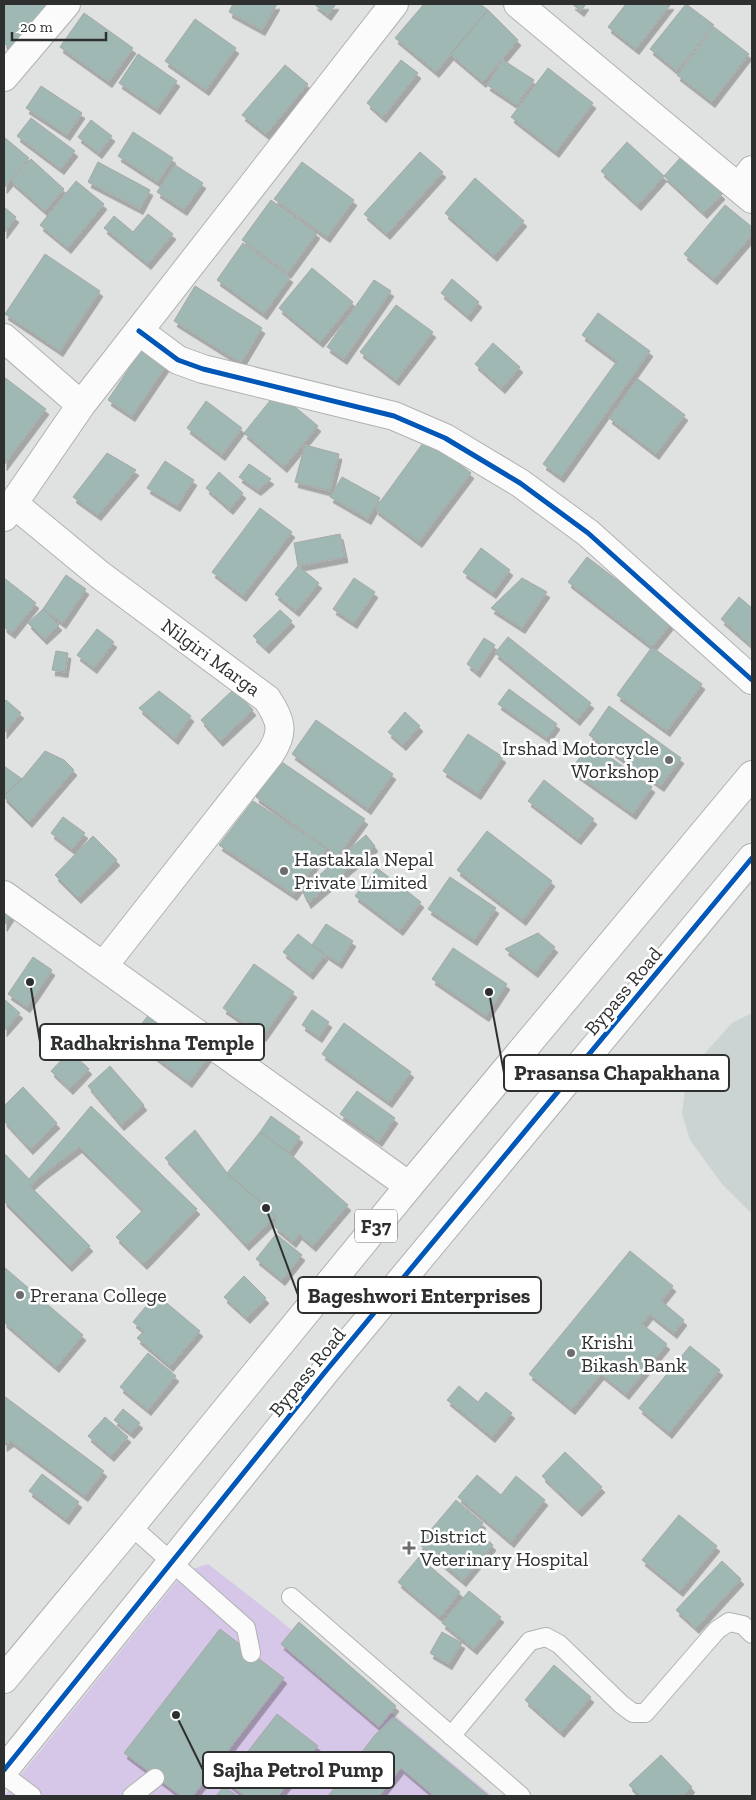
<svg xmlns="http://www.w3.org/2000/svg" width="756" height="1800" font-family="'Zilla Slab',serif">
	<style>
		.built { fill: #cbd4d2 }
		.green { fill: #d6c6e8 }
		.building { fill: #a0b8b4; stroke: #a6a8a7; filter: url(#shadow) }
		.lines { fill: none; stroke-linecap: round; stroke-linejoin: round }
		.lane-casing { stroke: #b0b2b1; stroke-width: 20 }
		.street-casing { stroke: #b0b2b1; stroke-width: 30 }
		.highway-casing { stroke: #b0b2b1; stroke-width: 30 }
		.lane { stroke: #fafbfa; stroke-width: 18 }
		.street { stroke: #fafbfa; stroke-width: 28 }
		.highway { stroke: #fafbfa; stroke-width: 28 }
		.cycleway-casing { stroke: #fff; stroke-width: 8 }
		.cycleway { stroke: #0057b8; stroke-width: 5 }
		.poi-dot { fill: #6c6e6d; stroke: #fff; stroke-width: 2 }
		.labels { text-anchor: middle; stroke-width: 5; stroke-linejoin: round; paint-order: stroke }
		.shield { fill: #fff; stroke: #6d6e6d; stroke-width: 1 }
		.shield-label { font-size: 19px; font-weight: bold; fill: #2e302f }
		.street-label { font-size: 20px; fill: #2e302f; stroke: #fff }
		.poi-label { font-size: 20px; fill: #2e302f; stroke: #fff; text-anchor: start }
		.leader { fill: none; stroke: #2e302f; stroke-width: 2 }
		.callout-dot { fill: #2e302f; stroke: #fff; stroke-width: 2 }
		.callout { fill: #fff; stroke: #2e302f; stroke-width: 2 }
		.callout-label { font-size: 21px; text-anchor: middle; font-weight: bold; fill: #2e302f }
	</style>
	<defs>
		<filter id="shadow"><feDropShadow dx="3" dy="5.5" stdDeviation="0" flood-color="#0004"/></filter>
	</defs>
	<rect width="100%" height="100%" fill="#dfe2e1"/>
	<path class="built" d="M752 1013V1214L722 1184 690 1140 682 1113 685 1089 697 1062 732 1023Z"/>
	<path class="green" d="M208 1564 271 1613 492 1796H4L184 1572Z"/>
	<path class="building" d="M4 4H49L12 50 4 43Z
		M233 4H277L262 30 229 12Z
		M314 4H336L328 15Z
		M424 4H480L488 10 436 72 395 38Z
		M572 4H586L581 11Z
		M626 4H671L636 49 608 27Z
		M686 4 714 25 677 71 650 49Z
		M488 10 518 40 483 82 450 54Z
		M84 13 133 48 109 82 60 47Z
		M195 19 236 48 206 90 165 61Z
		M714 27 749 54 712 102 677 75Z
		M138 54 177 81 157 109 119 83Z
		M401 60 418 73 383 117 367 103Z
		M503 60 534 80 517 105 487 85Z
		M285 65 308 84 266 134 242 115Z
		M548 68 593 103 556 152 511 117Z
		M41 86 82 113 67 135 26 108Z
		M31 118 75 151 61 169 17 136Z
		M91 120 112 136 99 153 78 137Z
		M133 132 173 158 158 182 118 156Z
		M4 137 29 158 4 188Z
		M627 142 664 176 638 205 601 171Z
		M420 152 443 172 387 234 364 214Z
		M681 157 722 194 704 213 664 176Z
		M31 159 64 189 45 211 11 181Z
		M98 162 150 190 140 209 88 182Z
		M302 162 354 200 327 237 274 199Z
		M175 165 203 183 184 210 157 192Z
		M475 178 524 221 494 256 445 213Z
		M76 181 104 204 68 248 40 225Z
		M271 200 317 233 288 273 242 240Z
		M725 205 752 227V235L714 279 684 254Z
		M4 207 16 217 4 233Z
		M148 214 173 234 148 264 104 228 114 216 133 232Z
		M243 243 290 277 264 314 217 280Z
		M45 254 100 291 60 351 5 314Z
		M312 268 353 302 320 342 279 308Z
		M452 279 479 302 468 316 441 293Z
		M374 280 391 291 344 359 327 347Z
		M195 286 262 328 241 363 174 321Z
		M396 305 433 332 396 380 360 352Z
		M598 313 650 351 561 477 543 464 617 361 582 335Z
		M493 343 520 367 502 388 475 364Z
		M144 346 168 363 132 416 108 400Z
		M4 377 46 409 4 465Z
		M638 379 685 415 656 454 609 418Z
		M277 392 318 426 284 467 244 433Z
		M206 401 242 428 222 455 187 428Z
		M426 439 471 473 419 542 375 509Z
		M305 445 339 454 330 491 295 482Z
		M107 453 136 470 98 515 73 497Z
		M165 461 194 480 177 506 147 488Z
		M249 464 271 479 258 490 239 477Z
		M219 472 243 493 230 509 206 488Z
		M342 477 380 498 368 519 330 497Z
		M260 508 292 532 243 596 212 572Z
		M340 534 345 557 298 566 294 543Z
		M481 548 510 570 493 593 463 572Z
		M587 557 672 622 652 647 568 582Z
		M298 566 319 583 296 611 275 594Z
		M66 575 86 589 63 623 43 609Z
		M4 578 36 603 12 633 4 627Z
		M354 578 375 592 354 623 333 609Z
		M522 578 547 592 522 628 491 608Z
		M739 597 752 608V646L721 619Z
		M43 609 59 625 44 639 28 623Z
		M280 610 292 621 266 648 253 636Z
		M97 629 114 642 94 668 77 655Z
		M508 637 591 703 577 720 495 653Z
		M484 638 495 645 477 672 467 664Z
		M652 647 702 684 667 731 617 695Z
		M56 651 68 653 65 672 52 670Z
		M234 689 253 710 220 741 201 720Z
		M509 689 557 724 547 738 498 704Z
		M159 691 191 716 175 739 139 708Z
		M6 700 21 713 4 733V702Z
		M609 706 681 758 661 786 589 735Z
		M405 712 420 726 403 745 388 732Z
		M316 720 393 774 368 809 292 754Z
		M468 734 503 757 478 794 443 771Z
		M590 743 652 787 633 814 571 770Z
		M45 751 64 760 74 770 29 822 4 797V795L22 779Z
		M270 754 365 819 338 856 256 797Z
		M4 766 22 779 4 795Z
		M544 780 594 819 578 839 528 801Z
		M253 801 326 848 294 895 219 845Z
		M63 817 85 833 72 849 51 833Z
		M487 831 552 881 523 920 457 870Z
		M366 835 375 846 308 903 302 890Z
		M93 836 117 860 78 898 55 875Z
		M377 868 421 902 400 930 355 896Z
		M450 877 496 908 474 940 428 909Z
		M4 910 11 915 4 926Z
		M326 924 353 941 339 963 312 945Z
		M538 933 555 947 535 972 505 949Z
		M298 934 325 955 310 974 283 952Z
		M453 948 507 984 486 1016 432 979Z
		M33 957 52 970 27 1007 8 994Z
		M254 964 294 992 263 1036 223 1008Z
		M4 999 20 1013 4 1031Z
		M153 1009 211 1053 189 1082 131 1038Z
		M312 1010 329 1022 319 1037 302 1025Z
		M344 1023 411 1072 389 1102 322 1054Z
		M70 1051 89 1069 70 1089 51 1071Z
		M110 1066 144 1105 121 1125 88 1086Z
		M23 1087 57 1123 30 1149 4 1121V1106Z
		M357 1091 395 1118 379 1141 340 1114Z
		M91 1106 197 1209 144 1264 116 1237 143 1210 79 1147 42 1175 37 1170Z
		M271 1116 300 1137 289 1153 260 1132Z
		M195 1130 227 1173 276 1216 246 1245 165 1158Z
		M260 1132 289 1153 348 1205 313 1246 299 1234 293 1242 275 1227 276 1216 227 1173Z
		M4 1153 29 1179 37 1170 42 1175 30 1186 90 1246 69 1266 4 1201Z
		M276 1234 302 1255 282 1280 256 1259Z
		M630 1251 673 1286 661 1301 684 1320 674 1333 650 1314 642 1324 667 1344 626 1394 601 1374 572 1409 529 1374Z
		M4 1267 83 1335 56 1367 4 1322Z
		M244 1276 266 1298 247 1318 224 1297Z
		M156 1294 200 1331 170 1366 137 1338 144 1331 133 1322Z
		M690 1346 720 1370 669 1433 639 1408Z
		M148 1353 176 1376 148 1410 120 1387Z
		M459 1386 478 1402 486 1392 512 1413 492 1437 447 1400Z
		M4 1396 104 1471 85 1496 11 1441 4 1446Z
		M123 1409 140 1423 131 1433 114 1420Z
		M105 1417 128 1437 111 1456 88 1436Z
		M565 1452 602 1487 579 1511 542 1476Z
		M42 1474 79 1502 66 1519 29 1491Z
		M477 1475 501 1495 516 1476 545 1500 511 1542 458 1497Z
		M456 1500 483 1523 477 1530 493 1545 463 1581 419 1544Z
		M679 1515 717 1546 680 1591 642 1560Z
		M419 1557 460 1592 440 1617 398 1582Z
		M722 1561 741 1579 696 1628 676 1610Z
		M469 1591 501 1617 474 1649 442 1623Z
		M299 1622 396 1706 379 1727 281 1644Z
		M220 1629 284 1678 193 1796H181L124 1753Z
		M442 1632 462 1643 449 1664 430 1653Z
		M554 1665 591 1697 561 1732 525 1700Z
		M277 1714 318 1746 278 1796H245L225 1781Z
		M394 1717 489 1796H434L401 1768 379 1796H328L375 1735Z
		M661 1755 692 1787 683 1796H640L629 1785Z
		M224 1786 237 1796H216Z"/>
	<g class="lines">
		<defs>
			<path id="lane" d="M131 1526 246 1628 251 1653
				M291 1597 521 1796
				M451 1736 530 1641 546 1637 559 1644 621 1704 633 1713H645L717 1630 729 1622 743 1625 752 1634
				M4 1775 32 1796
				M132 1796 155 1778"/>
			<path id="street" d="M518 4 752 199
				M4 77 66 4
				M739 188 752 170
				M139 331 178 360 203 369 394 416 445 438 520 483 588 533 752 680
				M4 338 81 405
				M14 504 100 575 267 699C281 720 285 732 270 754L104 965
				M4 517 81 405 394 4
				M4 895 409 1186"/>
			<path id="highway" d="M4 1679 131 1526 409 1186 752 775
				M4 1770 325 1372 752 858"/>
		</defs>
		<use href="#lane" class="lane-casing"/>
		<use href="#street" class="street-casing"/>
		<use href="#highway" class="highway-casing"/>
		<use href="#lane" class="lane"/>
		<use href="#street" class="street"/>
		<use href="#highway" class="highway"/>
		<defs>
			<path id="cycleway" d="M139 331 178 360 203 369 394 416 445 438 520 483 588 533 752 680
				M4 1770 325 1372 752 858"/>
		</defs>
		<use href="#cycleway" class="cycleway-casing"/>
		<use href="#cycleway" class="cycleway"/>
	</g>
	<g class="poi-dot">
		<circle cx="669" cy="760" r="5"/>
		<circle cx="284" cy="871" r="5"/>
		<circle cx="20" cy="1295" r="5"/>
		<circle cx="571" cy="1353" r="5"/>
		<path d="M406.5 1540.5h5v5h5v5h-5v5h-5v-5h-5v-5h5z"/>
	</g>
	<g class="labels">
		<rect class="shield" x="355" y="1209.5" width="42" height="33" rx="4"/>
		<g class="shield-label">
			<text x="376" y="1233">F37</text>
		</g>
		<g class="street-label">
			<text transform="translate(211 657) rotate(36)" y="7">Nilgiri Marga</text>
			<text transform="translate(623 991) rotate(-50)" y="7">Bypass Road</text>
			<text transform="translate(307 1372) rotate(-51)" y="7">Bypass Road</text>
		</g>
		<g class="poi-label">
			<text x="659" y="755" text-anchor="end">Irshad Motorcycle<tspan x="659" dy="23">Workshop</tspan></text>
			<text x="294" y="866">Hastakala Nepal<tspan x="294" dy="23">Private Limited</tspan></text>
			<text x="30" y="1302">Prerana College</text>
			<text x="581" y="1349">Krishi<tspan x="581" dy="23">Bikash Bank</tspan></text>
			<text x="420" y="1543">District<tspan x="420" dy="23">Veterinary Hospital</tspan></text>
		</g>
	</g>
	<path class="leader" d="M30 982L40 1042M489 992L504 1073M266 1208L298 1295M176 1715L203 1770"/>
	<g class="callout-dot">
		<circle cx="30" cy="982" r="5"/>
		<circle cx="489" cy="992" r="5"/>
		<circle cx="266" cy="1208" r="5"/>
		<circle cx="176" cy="1715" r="5"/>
	</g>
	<g class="callout">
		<rect x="40" y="1024" width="224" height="36" rx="5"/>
		<rect x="504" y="1055" width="225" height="36" rx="5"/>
		<rect x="298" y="1277" width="243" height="36" rx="5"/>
		<rect x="203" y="1752" width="191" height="36" rx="5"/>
	</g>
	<g class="callout-label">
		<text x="152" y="1050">Radhakrishna Temple</text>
		<text x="617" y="1080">Prasansa Chapakhana</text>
		<text x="419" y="1303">Bageshwori Enterprises</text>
		<text x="298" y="1777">Sajha Petrol Pump</text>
	</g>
	<rect width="756" height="1800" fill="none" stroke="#2e302f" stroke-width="10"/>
	<path d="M12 32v8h94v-8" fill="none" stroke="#2e302f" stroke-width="2.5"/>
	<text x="20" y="32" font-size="15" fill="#2e302f" stroke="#ffffff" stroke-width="4" paint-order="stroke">20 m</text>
</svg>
